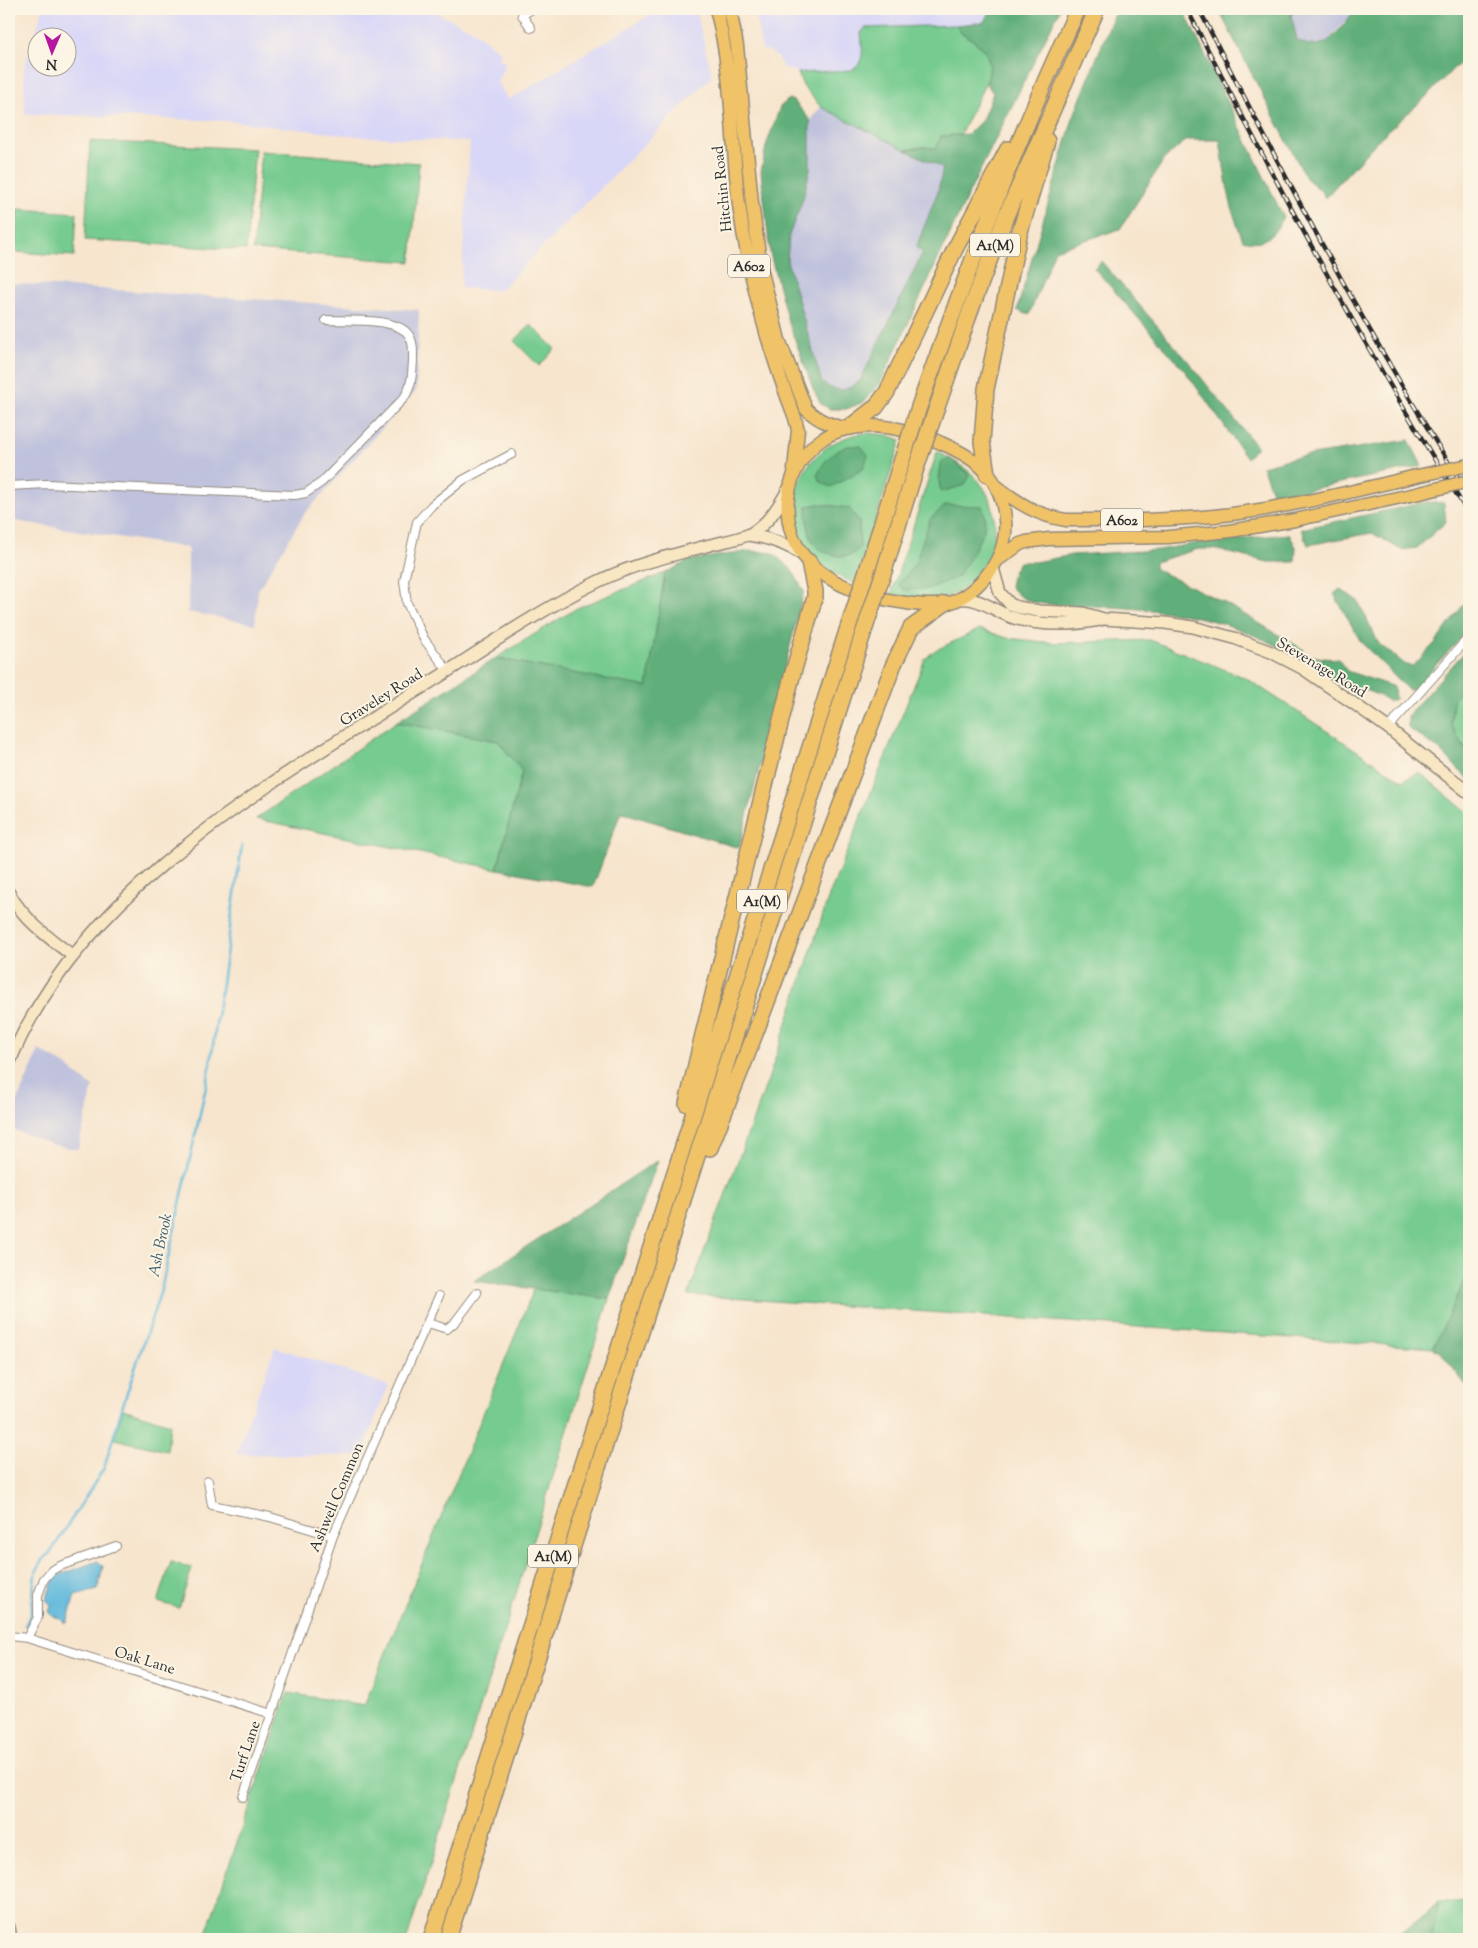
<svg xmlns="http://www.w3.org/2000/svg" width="1478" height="1948" font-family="'Sorts Mill Goudy',serif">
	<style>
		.built { fill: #d9d7f7; fill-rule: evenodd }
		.industrial { fill: #c0c2dd }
		.green { fill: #76cb90; stroke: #507b5e }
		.forest { fill: #60af7a; stroke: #466d52 }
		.water { fill: #5eb8db; stroke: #447283 }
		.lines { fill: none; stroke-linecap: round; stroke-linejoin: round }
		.stream { stroke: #5eb8db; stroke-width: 2.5 }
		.street-casing { stroke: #91887c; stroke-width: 10 }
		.secondary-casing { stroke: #91887c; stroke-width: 14 }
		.primary-casing { stroke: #91887c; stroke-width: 15 }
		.highway-casing { stroke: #91887c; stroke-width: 18 }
		.street { stroke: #fff; stroke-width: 8 }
		.secondary { stroke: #f9e7c3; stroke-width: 11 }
		.primary { stroke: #f0c369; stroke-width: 12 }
		.highway { stroke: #f0c369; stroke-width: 15 }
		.rail-casing { stroke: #2b2b2b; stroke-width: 4.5 }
		.rail { stroke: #fcf5e5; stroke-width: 2.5; stroke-dasharray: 8; stroke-linecap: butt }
		.primary-bridge-casing { stroke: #91887c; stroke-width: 15; stroke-linecap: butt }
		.highway-bridge-casing { stroke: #91887c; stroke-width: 18; stroke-linecap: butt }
		.primary-bridge { stroke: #f0c369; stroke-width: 12 }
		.highway-bridge { stroke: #f0c369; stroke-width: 15 }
		.labels { text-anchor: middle; stroke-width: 4; stroke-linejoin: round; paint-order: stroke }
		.shield { fill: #fcf5e5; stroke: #6a6863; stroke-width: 1 }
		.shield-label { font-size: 14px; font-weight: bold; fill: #2b2b2b }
		.street-label { font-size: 15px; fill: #2b2b2b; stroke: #fcf5e5 }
		.water-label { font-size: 16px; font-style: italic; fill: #3d5c69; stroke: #fcf5e5 }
	</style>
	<rect width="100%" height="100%" fill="#fcf5e5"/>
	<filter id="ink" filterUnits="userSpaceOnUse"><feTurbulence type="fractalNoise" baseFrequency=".02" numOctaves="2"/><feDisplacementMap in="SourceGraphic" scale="10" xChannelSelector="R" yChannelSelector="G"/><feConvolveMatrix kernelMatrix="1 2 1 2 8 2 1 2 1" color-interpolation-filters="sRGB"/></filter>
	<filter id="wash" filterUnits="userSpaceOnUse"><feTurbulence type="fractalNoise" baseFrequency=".0096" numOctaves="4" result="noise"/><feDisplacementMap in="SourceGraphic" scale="20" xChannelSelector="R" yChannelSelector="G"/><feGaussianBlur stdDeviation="1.12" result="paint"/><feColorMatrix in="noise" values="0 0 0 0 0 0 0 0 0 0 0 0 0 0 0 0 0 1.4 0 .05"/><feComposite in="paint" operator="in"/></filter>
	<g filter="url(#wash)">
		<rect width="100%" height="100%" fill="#f7e5ce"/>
		<path class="built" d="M43 9H436L435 12 475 31 500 52 499 59 506 62 497 82 508 100 660 9H696L712 76 500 290 461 288 470 142 356 136 230 121 25 114 24 68ZM38 38H68V68H38Z
			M754 9H990L984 22 957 25 865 28 862 60 859 66 852 70 798 73 783 67 777 57 770 51 762 50Z
			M275 1347 388 1385 361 1456 236 1454Z"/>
		<path class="industrial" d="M1296 9H1356L1325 44 1314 46 1307 45 1297 40 1291 15Z
			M821 107 943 168 938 191 916 248 923 252 860 381 847 390H834L822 383 787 261 789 235 803 199 810 169V120Z
			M9 283 419 310 416 391 305 513 258 590 255 624 188 612V548L9 520Z
			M39 1050 65 1065 93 1087 78 1149 54 1145 9 1128 15 1106Z"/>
		<path class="green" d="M957 25 959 31C976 43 989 48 991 72L960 135 941 136 936 148 922 147 906 150 821 107 803 86 798 73 852 70C866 62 862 47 861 33L865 28Z
			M90 141 255 149 246 250 85 240Z
			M261 151 419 163 411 262 253 250Z
			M17 209 77 213 74 256 15 252Z
			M531 325 555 349 539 366 514 341Z
			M867 433 887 435 901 440 855 584C839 576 822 568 811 554 771 504 807 438 867 433Z
			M937 452C955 461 972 470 983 487 1012 530 985 597 930 600 917 601 904 597 891 595Z
			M665 573 647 688 496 658 577 608Z
			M980 629 1007 638 1054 643 1150 640 1246 678 1403 781 1419 772 1469 814V1272L1433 1348 688 1295 769 1077 830 893 925 659 934 651Z
			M1469 682V755L1451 725 1453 700Z
			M396 722 498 741 522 771 497 869 256 819Z
			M534 1289 609 1299 407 1939H204L288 1693 364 1706Z
			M123 1409 170 1424 167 1451 114 1439Z
			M171 1562 192 1568 179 1608 158 1602Z
			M1469 1900V1939H1432L1439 1902H1456Z"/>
		<path class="forest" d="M990 9H1060L970 191 880 384 864 402 846 409H830L821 404 814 391 787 318 770 253 761 172 766 146 780 107 789 99 795 102 810 120V169L803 199 789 235 787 261 822 383C839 393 844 392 860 381L923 252 916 248 938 191 943 168 906 150 922 147 936 148 941 136 968 134 982 120 993 93 986 83C997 54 980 45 959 31L957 25 984 22Z
			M1116 9H1183L1283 216C1276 235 1264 246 1243 240 1229 208 1225 174 1220 140H1187L1165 158 1120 229 1055 250 1029 315 1017 310 1073 118Z
			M1218 9H1296L1291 15 1297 40C1326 57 1339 29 1356 9H1469V60L1455 67 1426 97 1380 138 1325 198 1322 192 1306 178Z
			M1101 261 1187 360 1257 447 1247 458 1185 371 1094 268Z
			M1409 440 1422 466 1274 497 1262 466 1293 458Z
			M847 446H861L868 455 863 469 831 487 821 482 817 476C825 459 831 454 847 446Z
			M950 458 970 475 965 485 941 492 939 481 941 462Z
			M1426 502 1444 503 1446 522 1417 548 1401 550 1372 533 1308 545 1301 529Z
			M820 504 849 508 859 521 860 548C857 550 853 554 850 555 838 559 818 552 812 540 807 531 807 516 807 506Z
			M946 505 982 506 985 517 984 530 972 555 957 577 928 589 904 590 899 584 915 564 930 519Z
			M1289 534 1296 547 1295 562H1268L1213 549H1198L1155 562V569L1225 603 1304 650 1299 656C1278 646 1257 636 1236 628 1184 609 1127 608 1073 605 1049 604 1024 607 1010 586L1013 572 1019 562H1035L1072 555 1159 550 1197 543Z
			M751 551 773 553 792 570 804 591 739 848 621 812 593 887 497 869 522 771 498 741 396 722 496 658 647 687 665 573 690 560Z
			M1340 589 1358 601 1379 644 1406 665 1413 666 1436 642 1469 597V630L1412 690H1408L1361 642 1334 594Z
			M1469 647V682L1453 700 1451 725 1469 755V780L1437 748 1408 728V717L1414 708Z
			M1308 655 1322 658 1338 659 1347 671 1394 687 1395 699 1389 701 1378 695 1354 686 1339 684 1300 662Z
			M658 1160 609 1299 474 1281Z
			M1469 1272V1389L1441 1353 1433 1348Z
			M1439 1902 1432 1939H1393Z"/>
		<path class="water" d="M98 1561 103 1566 98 1590 75 1595 67 1623 49 1613 51 1605 46 1600 52 1583 57 1576Z"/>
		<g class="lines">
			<path class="stream" d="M25 1625C38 1607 28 1583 40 1564 43 1559 47 1555 51 1552L104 1468 122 1408 161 1290 209 1073 242 845"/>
		</g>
	</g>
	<g filter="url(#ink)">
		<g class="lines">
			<defs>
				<path id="street" d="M531 28 522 15 532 9
					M9 486 47 484 295 495 306 493 322 482 404 398C412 386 412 375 413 361 413 352 414 342 408 334 395 317 347 321 326 320
					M448 671 424 639 407 603 404 581 417 522 432 505 463 480 512 454
					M1388 728 1469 637
					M428 1323 447 1329 456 1321 477 1293
					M208 1481 212 1505 270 1517 333 1536
					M9 1636 27 1638 272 1714
					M27 1638 38 1617V1595L44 1579 52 1570 60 1566 116 1546
					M243 1797 333 1536 439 1296"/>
				<path id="secondary" d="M749 535C769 538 786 544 803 555
					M993 568 1000 593 1010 604 1017 607 1039 611 1083 613 1104 619 1165 623 1193 627 1234 638 1271 652 1302 668 1353 703 1388 728 1469 793
					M960 599C981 597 995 612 1014 618 1041 626 1073 625 1100 620
					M9 893C24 920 49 938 73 956
					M9 1064C77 895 258 791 405 698 469 659 530 615 597 582 631 565 670 556 706 546 720 542 737 540 750 534 768 524 778 507 788 490
					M9 1927 11 1939"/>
				<path id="primary" d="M716 9C733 72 731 140 739 205 749 279 768 349 795 418L798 430 794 469
					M730 9 737 46 752 203 761 268 779 340 806 409C819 421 830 425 846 428
					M872 426C897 427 918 432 941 443 978 459 1001 476 1005 519 1007 540 1001 558 987 575 976 588 962 601 944 604 926 607 906 603 888 600 860 594 827 582 807 560 776 525 783 467 821 440 836 429 854 427 872 426Z
					M996 486C1018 503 1038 516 1066 520 1116 520 1165 521 1214 516 1281 509 1347 493 1412 477
					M999 559 1020 544 1026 542 1049 539 1168 537 1230 531 1295 520 1420 493"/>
				<path id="highway" d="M919 407C967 272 1017 138 1078 9
					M936 410 971 309 1006 216 1097 9
					M850 427 876 407 887 392 955 249 1008 149
					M987 474 982 442 986 389 1019 235 1047 141
					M869 564 899 469
					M884 571 915 471
					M687 1104 701 1043 792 676 815 597V591L809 562
					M710 1148 747 1055 893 666 911 628 944 604
					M431 1939 847 631
					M448 1939 862 637"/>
			</defs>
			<use href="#street" class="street-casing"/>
			<use href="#secondary" class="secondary-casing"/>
			<use href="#primary" class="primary-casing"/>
			<use href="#highway" class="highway-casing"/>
			<use href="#street" class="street"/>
			<use href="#secondary" class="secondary"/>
			<use href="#primary" class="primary"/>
			<use href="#highway" class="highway"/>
			<defs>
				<path id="rail" d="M1187 9C1275 181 1365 352 1469 514
					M1199 9C1283 174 1369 338 1469 495"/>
			</defs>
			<use href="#rail" class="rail-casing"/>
			<use href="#rail" class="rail"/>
			<defs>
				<path id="primary-bridge" d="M1412 477 1469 465
					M1420 493 1469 481"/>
				<path id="highway-bridge" d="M899 469 919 407
					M915 471 936 410
					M847 631 869 564
					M862 637 884 571"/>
			</defs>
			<use href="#primary-bridge" class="primary-bridge-casing"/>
			<use href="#highway-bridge" class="highway-bridge-casing"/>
			<use href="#primary-bridge" class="primary-bridge"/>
			<use href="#highway-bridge" class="highway-bridge"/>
		</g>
	</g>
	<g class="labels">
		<g class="shield">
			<rect x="970" y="233.5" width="50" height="23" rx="4"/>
			<rect x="728" y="254.5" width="42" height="23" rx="4"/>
			<rect x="1101" y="508.5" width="42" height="23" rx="4"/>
			<rect x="737" y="889.5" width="50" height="23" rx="4"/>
			<rect x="528" y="1544.5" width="50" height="23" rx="4"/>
		</g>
		<g class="shield-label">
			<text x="995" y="250">A1(M)</text>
			<text x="749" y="271">A602</text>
			<text x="1122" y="525">A602</text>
			<text x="762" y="906">A1(M)</text>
			<text x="553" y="1561">A1(M)</text>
		</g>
		<g class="street-label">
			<text transform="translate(722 189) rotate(-96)" y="5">Hitchin Road</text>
			<text transform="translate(1322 667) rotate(31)" y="5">Stevenage Road</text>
			<text transform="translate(381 697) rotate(-32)" y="5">Graveley Road</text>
			<text transform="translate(336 1497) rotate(-67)" y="5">Ashwell Common</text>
			<text transform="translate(145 1660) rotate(17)" y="5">Oak Lane</text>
			<text transform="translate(245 1751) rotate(-71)" y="5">Turf Lane</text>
		</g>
		<g class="water-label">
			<text transform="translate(159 1245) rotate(-78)" y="6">Ash Brook</text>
		</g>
	</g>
	<rect width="1478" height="1948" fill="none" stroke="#fcf5e5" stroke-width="30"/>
	<g transform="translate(52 52) rotate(182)"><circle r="24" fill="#fcf5e5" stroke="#a8a49b"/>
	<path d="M0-4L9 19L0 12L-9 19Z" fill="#b5179e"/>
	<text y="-8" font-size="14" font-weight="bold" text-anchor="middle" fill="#2b2b2b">N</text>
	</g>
</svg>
